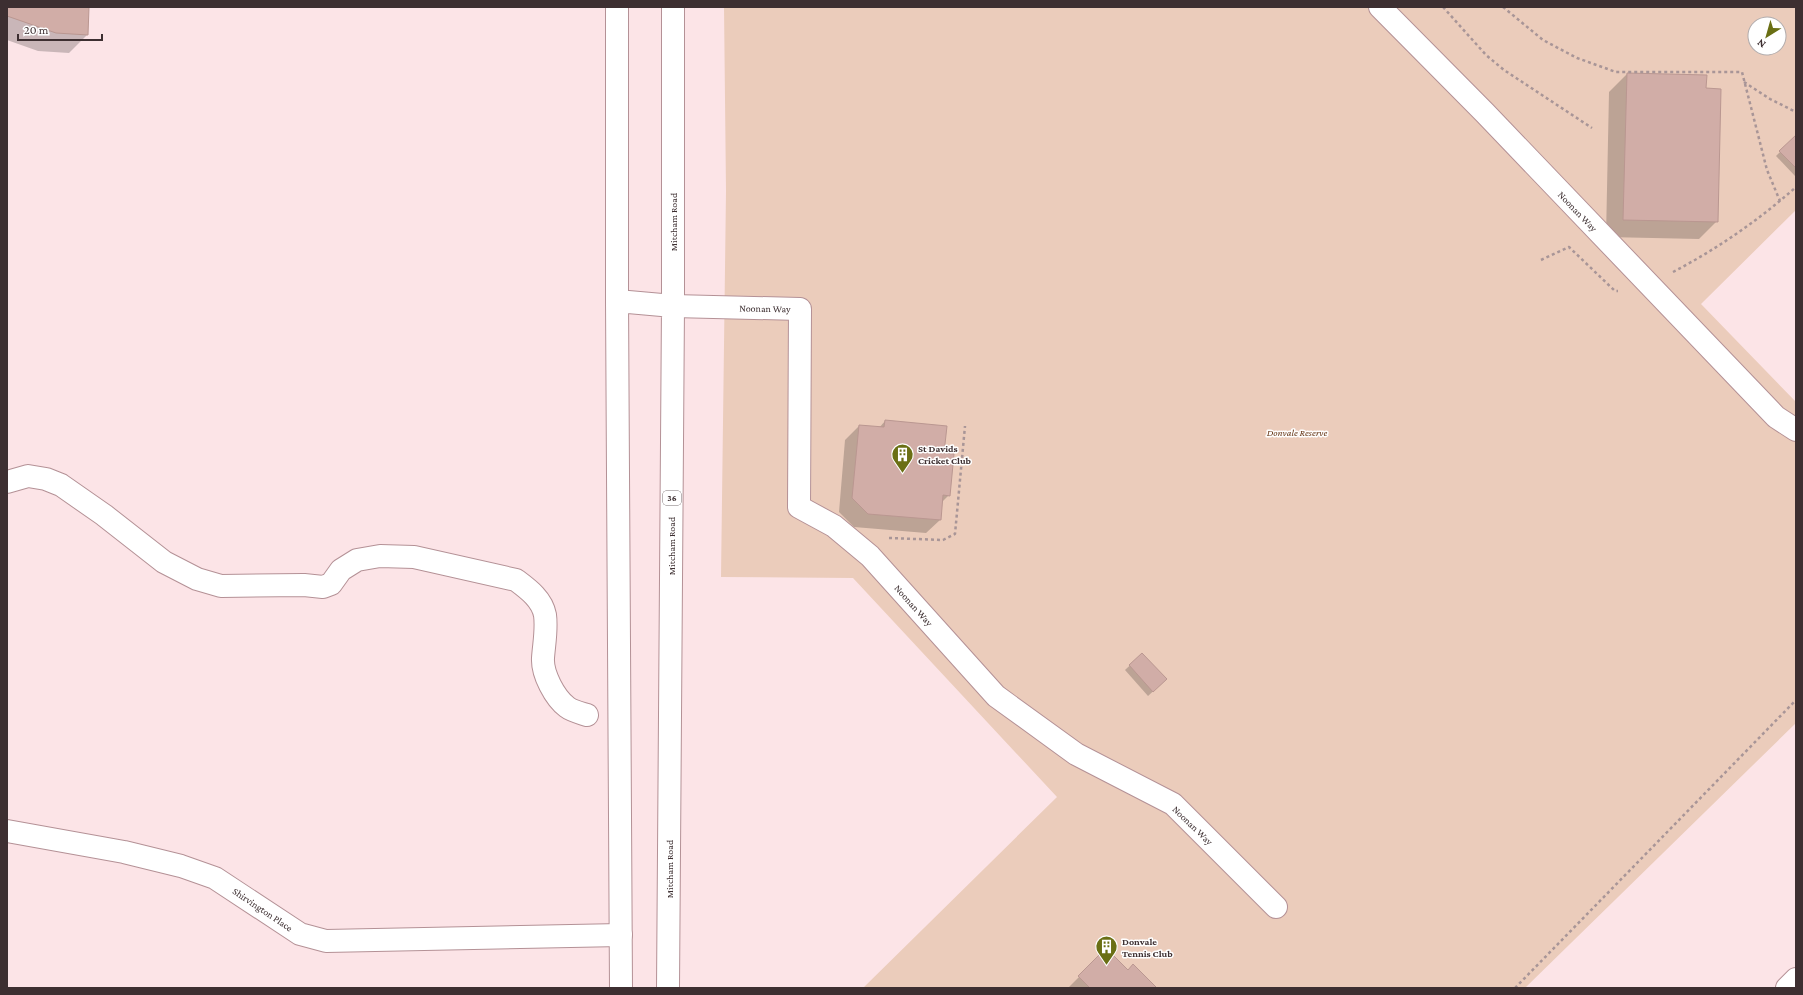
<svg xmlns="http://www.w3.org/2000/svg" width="1803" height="995" font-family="'Crimson Pro',serif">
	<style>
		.green { fill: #ebccbb; fill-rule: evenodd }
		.shadow { fill: #0003 }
		.building { fill: #d1ada7; stroke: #ba9791 }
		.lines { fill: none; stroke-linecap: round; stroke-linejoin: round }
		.minor-casing { stroke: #b49196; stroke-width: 24 }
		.major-casing { stroke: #b49196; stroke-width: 24 }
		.path { stroke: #a89597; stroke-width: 2.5; stroke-dasharray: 3 3; stroke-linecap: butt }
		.minor { stroke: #fff; stroke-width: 22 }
		.major { stroke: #fff; stroke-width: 22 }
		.labels { text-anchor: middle; stroke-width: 3; stroke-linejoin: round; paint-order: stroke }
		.shield { fill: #fff; stroke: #776d6f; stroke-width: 1 }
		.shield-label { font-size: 9px; font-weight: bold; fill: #3d2f31 }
		.street-label { font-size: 10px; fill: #3d2f31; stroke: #fff }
		.park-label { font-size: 10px; font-style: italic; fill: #653414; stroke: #fff }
		.poi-label { font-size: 10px; font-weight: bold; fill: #3d2f31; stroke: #fff; text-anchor: start }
	</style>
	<rect width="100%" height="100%" fill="#fce4e7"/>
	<path class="green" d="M724 7H1796V210L1701 304 1796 402V723L1525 988H863L1057 797 853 578 721 577 726 191ZM1755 24H1779V48H1755Z"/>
	<path class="shadow" d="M7 7H88L87 35 69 53 38 51 7 40Z
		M1627 74 1706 76 1705 89 1717 221 1699 239 1606 237 1609 92Z
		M1796 136V174L1795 176 1776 156Z
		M885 421 943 454 949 495 941 503 940 520 926 533 854 527 839 512 845 440 859 426 879 428Z
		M1142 654 1161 684 1148 696 1125 670Z
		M1106 950 1128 971 1156 988H1068Z"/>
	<path class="building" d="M7 7H89L88 35 56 33 7 16Z
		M1627 73 1707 75 1706 88 1721 89 1718 222 1623 220Z
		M1796 135V168L1779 151Z
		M885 420 947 426 944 453 954 454 950 496 943 495 941 520 868 514 852 498 859 425 884 427Z
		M1142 653 1167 679 1153 692 1129 665Z
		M1106 948 1128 970 1133 964 1157 988H1090L1078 976Z"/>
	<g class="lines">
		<defs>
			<path id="minor" d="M1380 7 1485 113 1776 417 1796 430
				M673 306 800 309 799 507 834 526 870 556 996 696 1076 754 1173 804 1276 907
				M7 482 28 476 46 479 61 485 104 515 164 562 197 579 221 586 304 585 323 587 331 584 341 570 357 560 380 556 414 557 516 580C528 589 542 599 545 615 547 629 544 644 543 658 542 674 555 698 567 707 572 711 581 713 587 715
				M7 831 124 852 181 866 215 878 300 934 326 941 621 935
				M1787 988 1796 979"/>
			<path id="major" d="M617 7V301L621 988
				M617 301 673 306
				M668 988 673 306V7"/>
		</defs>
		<use href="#minor" class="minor-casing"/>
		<use href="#major" class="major-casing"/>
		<path class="path" d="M1443 7 1486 55 1504 70 1592 128
			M1503 7 1543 40 1577 58 1616 72H1742L1767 170 1780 201
			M1744 82 1770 99 1796 112
			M1541 260 1569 247 1615 291H1618
			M1673 272C1717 249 1759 220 1796 187
			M889 538 943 540 955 534 965 426
			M1515 988 1796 700"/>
		<use href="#minor" class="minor"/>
		<use href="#major" class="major"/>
	</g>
	<defs>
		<symbol id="building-pin" viewBox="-11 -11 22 30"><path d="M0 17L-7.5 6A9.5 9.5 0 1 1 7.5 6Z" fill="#6a6f14" stroke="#fff"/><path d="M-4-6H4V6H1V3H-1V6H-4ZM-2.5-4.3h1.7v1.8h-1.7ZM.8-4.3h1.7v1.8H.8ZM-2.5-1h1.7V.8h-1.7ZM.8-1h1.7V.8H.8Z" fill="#fff"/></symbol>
	</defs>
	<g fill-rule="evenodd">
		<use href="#building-pin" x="890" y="442" width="25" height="34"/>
		<use href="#building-pin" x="1094" y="934" width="25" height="34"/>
	</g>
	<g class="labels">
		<rect class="shield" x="663" y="491" width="18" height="14" rx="3"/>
		<g class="shield-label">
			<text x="672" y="501">36</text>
		</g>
		<g class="street-label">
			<text transform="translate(1578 211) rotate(46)" y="4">Noonan Way</text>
			<text transform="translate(673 222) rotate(-90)" y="4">Mitcham Road</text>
			<text transform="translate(765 308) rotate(1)" y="4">Noonan Way</text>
			<text transform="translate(671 546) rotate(-90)" y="4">Mitcham Road</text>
			<text transform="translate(914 605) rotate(48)" y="4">Noonan Way</text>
			<text transform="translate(1193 825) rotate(44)" y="4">Noonan Way</text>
			<text transform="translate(669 869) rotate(-90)" y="4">Mitcham Road</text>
			<text transform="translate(263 909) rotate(34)" y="4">Shirvington Place</text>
		</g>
		<g class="park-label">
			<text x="1297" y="436">Donvale Reserve</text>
		</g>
		<g class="poi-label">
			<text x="918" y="452">St Davids<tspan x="918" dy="12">Cricket Club</tspan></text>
			<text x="1122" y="945">Donvale<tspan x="1122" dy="12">Tennis Club</tspan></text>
		</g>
	</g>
	<rect width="1803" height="995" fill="none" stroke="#3d2f31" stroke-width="16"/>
	<g transform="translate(1767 36) rotate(217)"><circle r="19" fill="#ffffff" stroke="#b1acad"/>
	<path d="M0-3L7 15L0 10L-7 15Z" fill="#6a6f14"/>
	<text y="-6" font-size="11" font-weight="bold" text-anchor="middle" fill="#3d2f31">N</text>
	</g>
	<path d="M18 34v6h84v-6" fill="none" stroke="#3d2f31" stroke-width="2"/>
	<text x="24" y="34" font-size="12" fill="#3d2f31" stroke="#ffffff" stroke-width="3" paint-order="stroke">20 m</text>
</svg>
